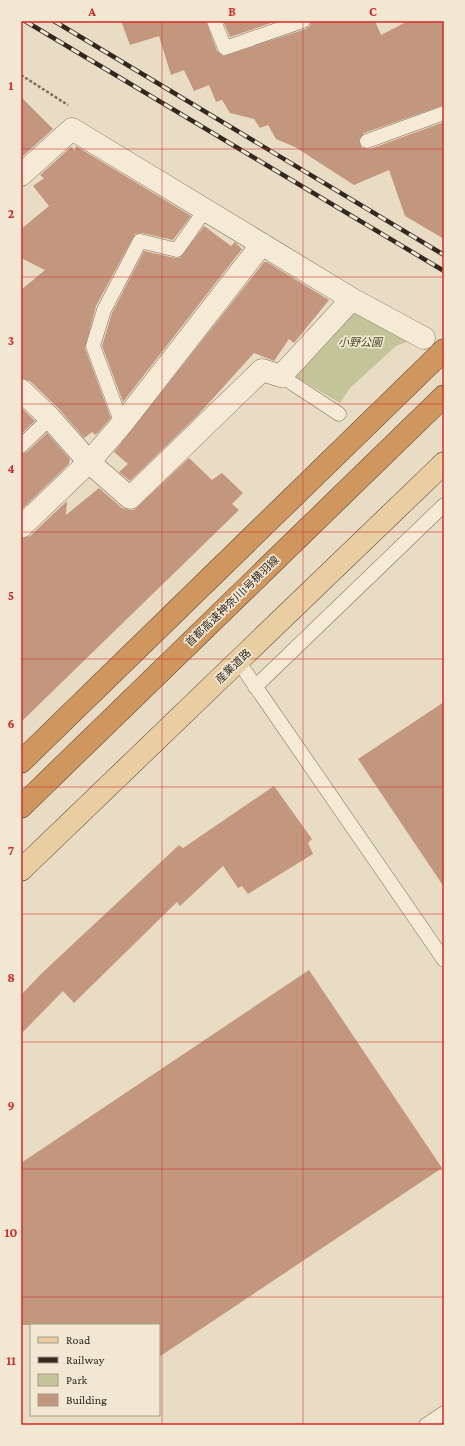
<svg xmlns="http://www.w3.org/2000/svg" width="465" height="1446" font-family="'Crimson Pro','Noto Sans JP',serif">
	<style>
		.green { fill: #c3c599 }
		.building { fill: #c3977e }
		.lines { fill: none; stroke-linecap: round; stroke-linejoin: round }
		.lane-casing { stroke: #816e5d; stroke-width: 15 }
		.street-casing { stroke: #816e5d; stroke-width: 23 }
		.primary-casing { stroke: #4f3d30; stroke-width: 23 }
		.highway-casing { stroke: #4f3d30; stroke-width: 23 }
		.path { stroke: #816e5d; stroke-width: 2.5; stroke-dasharray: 3 2; stroke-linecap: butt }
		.lane { stroke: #f4ead6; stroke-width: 14 }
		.street { stroke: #f4ead6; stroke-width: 22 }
		.primary { stroke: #e8cea0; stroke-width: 22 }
		.highway { stroke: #cf975e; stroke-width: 22 }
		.rail-casing { stroke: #33281f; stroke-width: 4.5 }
		.rail { stroke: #f1e7d3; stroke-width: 3; stroke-dasharray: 9; stroke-linecap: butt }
		.grid { fill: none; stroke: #d62828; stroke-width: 1; stroke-opacity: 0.55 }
		.labels { text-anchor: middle; stroke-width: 3.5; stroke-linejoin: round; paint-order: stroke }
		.park-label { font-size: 11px; font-style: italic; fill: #464d28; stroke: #f1e7d3 }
		.street-label { font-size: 11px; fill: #33281f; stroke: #f1e7d3 }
		.neatline { fill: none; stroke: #d62828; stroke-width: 1.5 }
		.grid-label { font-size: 13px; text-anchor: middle; font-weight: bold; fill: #d62828 }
	</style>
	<rect width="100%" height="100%" fill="#e9dcc4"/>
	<path class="green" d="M354 306 414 339 396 346 350 388 340 403 291 374Z"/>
	<path class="building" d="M121 21H206L217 51 224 56 306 29 310 26 311 21H375L381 35 408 21H444V105L364 133 359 140 362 148 370 149 444 122V239L405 216 389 170 354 185 295 147 276 139 268 125 260 128 254 119 230 113 222 100 216 102 209 85 194 91 184 70 171 75 159 36 130 45Z
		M223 21H277L230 37Z
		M21 97 53 129 23 156 21 154Z
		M76 146 191 216 173 240 142 233 135 234 96 306 85 348 111 418 96 435 92 432 84 438 59 409 30 381 21 378V290L45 270 21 258V229L49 206 33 186 44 178 40 175 71 147 75 151Z
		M204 226 231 246 235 242 242 249 123 402 102 346 112 313 144 251 175 258H180Z
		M264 262H267L329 300 294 343 289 339 274 361 254 353 198 415 130 481 119 472 128 464 114 452Z
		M21 407 35 421 21 434Z
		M47 433 70 459 69 464 21 510V454L27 452Z
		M189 458 212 480 222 473 243 493 232 504 239 510 21 722V539L30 536 67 501 66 515 99 488 122 508 128 510H134Z
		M444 702V887L358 759Z
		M274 786 312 839 308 843 313 854 248 894 242 886 238 888 223 866 180 906 177 902 74 1003 63 991 21 1034V995L42 973 179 845 183 848Z
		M309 970 442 1168 159 1357V1325H21V1163Z"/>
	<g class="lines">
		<defs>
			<path id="lane" d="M214 21 225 48 303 21
				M367 141 444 113
				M281 376 339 414
				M122 424 93 346 104 310 140 241 177 250 205 210
				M21 446 50 418
				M238 661 444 960
				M255 687 444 505
				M426 1425 444 1413"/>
			<path id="street" d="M21 175 72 129 352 299 424 338
				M21 390 50 418 89 462 130 498 262 370 281 376 352 299
				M21 527 89 462 122 424 262 244"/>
			<path id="primary" d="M21 870 444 463"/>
			<path id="highway" d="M21 762 444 350
				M21 807 444 396"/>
		</defs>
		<use href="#lane" class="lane-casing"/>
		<use href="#street" class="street-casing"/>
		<use href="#primary" class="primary-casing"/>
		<use href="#highway" class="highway-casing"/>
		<path class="path" d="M21 75 68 105"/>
		<use href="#lane" class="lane"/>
		<use href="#street" class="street"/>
		<use href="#primary" class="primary"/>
		<use href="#highway" class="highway"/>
		<defs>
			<path id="rail" d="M25 21 444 271
				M54 21 444 255"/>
		</defs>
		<use href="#rail" class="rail-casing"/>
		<use href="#rail" class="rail"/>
	</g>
	<path class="grid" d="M162 21V1425M303 21V1425M21 149H444M21 277H444M21 404H444M21 532H444M21 659H444M21 787H444M21 914H444M21 1042H444M21 1169H444M21 1297H444"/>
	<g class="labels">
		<g class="park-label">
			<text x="360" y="346">小野公園</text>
		</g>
		<g class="street-label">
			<text transform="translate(232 601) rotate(-44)" y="4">首都高速神奈川1号横羽線</text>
			<text transform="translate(233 666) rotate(-44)" y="4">産業道路</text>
		</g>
	</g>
	<rect width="465" height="1446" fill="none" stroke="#f1e7d3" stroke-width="44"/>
	<rect x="30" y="1324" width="130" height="92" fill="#f1e7d3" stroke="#a59b8b"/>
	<rect x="38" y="1337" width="20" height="6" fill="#e8cea0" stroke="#a59b8b"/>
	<text x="66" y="1344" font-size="12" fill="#33281f">Road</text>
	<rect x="38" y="1357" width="20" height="6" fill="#33281f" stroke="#a59b8b"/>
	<text x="66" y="1364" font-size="12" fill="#33281f">Railway</text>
	<rect x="38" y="1374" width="20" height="12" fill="#c3c599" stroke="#a59b8b"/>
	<text x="66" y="1384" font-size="12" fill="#33281f">Park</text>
	<rect x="38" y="1394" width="20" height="12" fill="#c3977e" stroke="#a59b8b"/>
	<text x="66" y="1404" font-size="12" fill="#33281f">Building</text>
	<rect x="22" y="22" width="421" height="1402" class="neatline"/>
	<g class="grid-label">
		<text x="92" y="16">A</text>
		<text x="232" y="16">B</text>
		<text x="373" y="16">C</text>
		<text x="11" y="90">1</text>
		<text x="11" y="218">2</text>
		<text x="11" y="345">3</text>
		<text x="11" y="473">4</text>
		<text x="11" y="600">5</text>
		<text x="11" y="728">6</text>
		<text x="11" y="855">7</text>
		<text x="11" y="982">8</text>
		<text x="11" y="1110">9</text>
		<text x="11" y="1237">10</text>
		<text x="11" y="1365">11</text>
	</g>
</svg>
